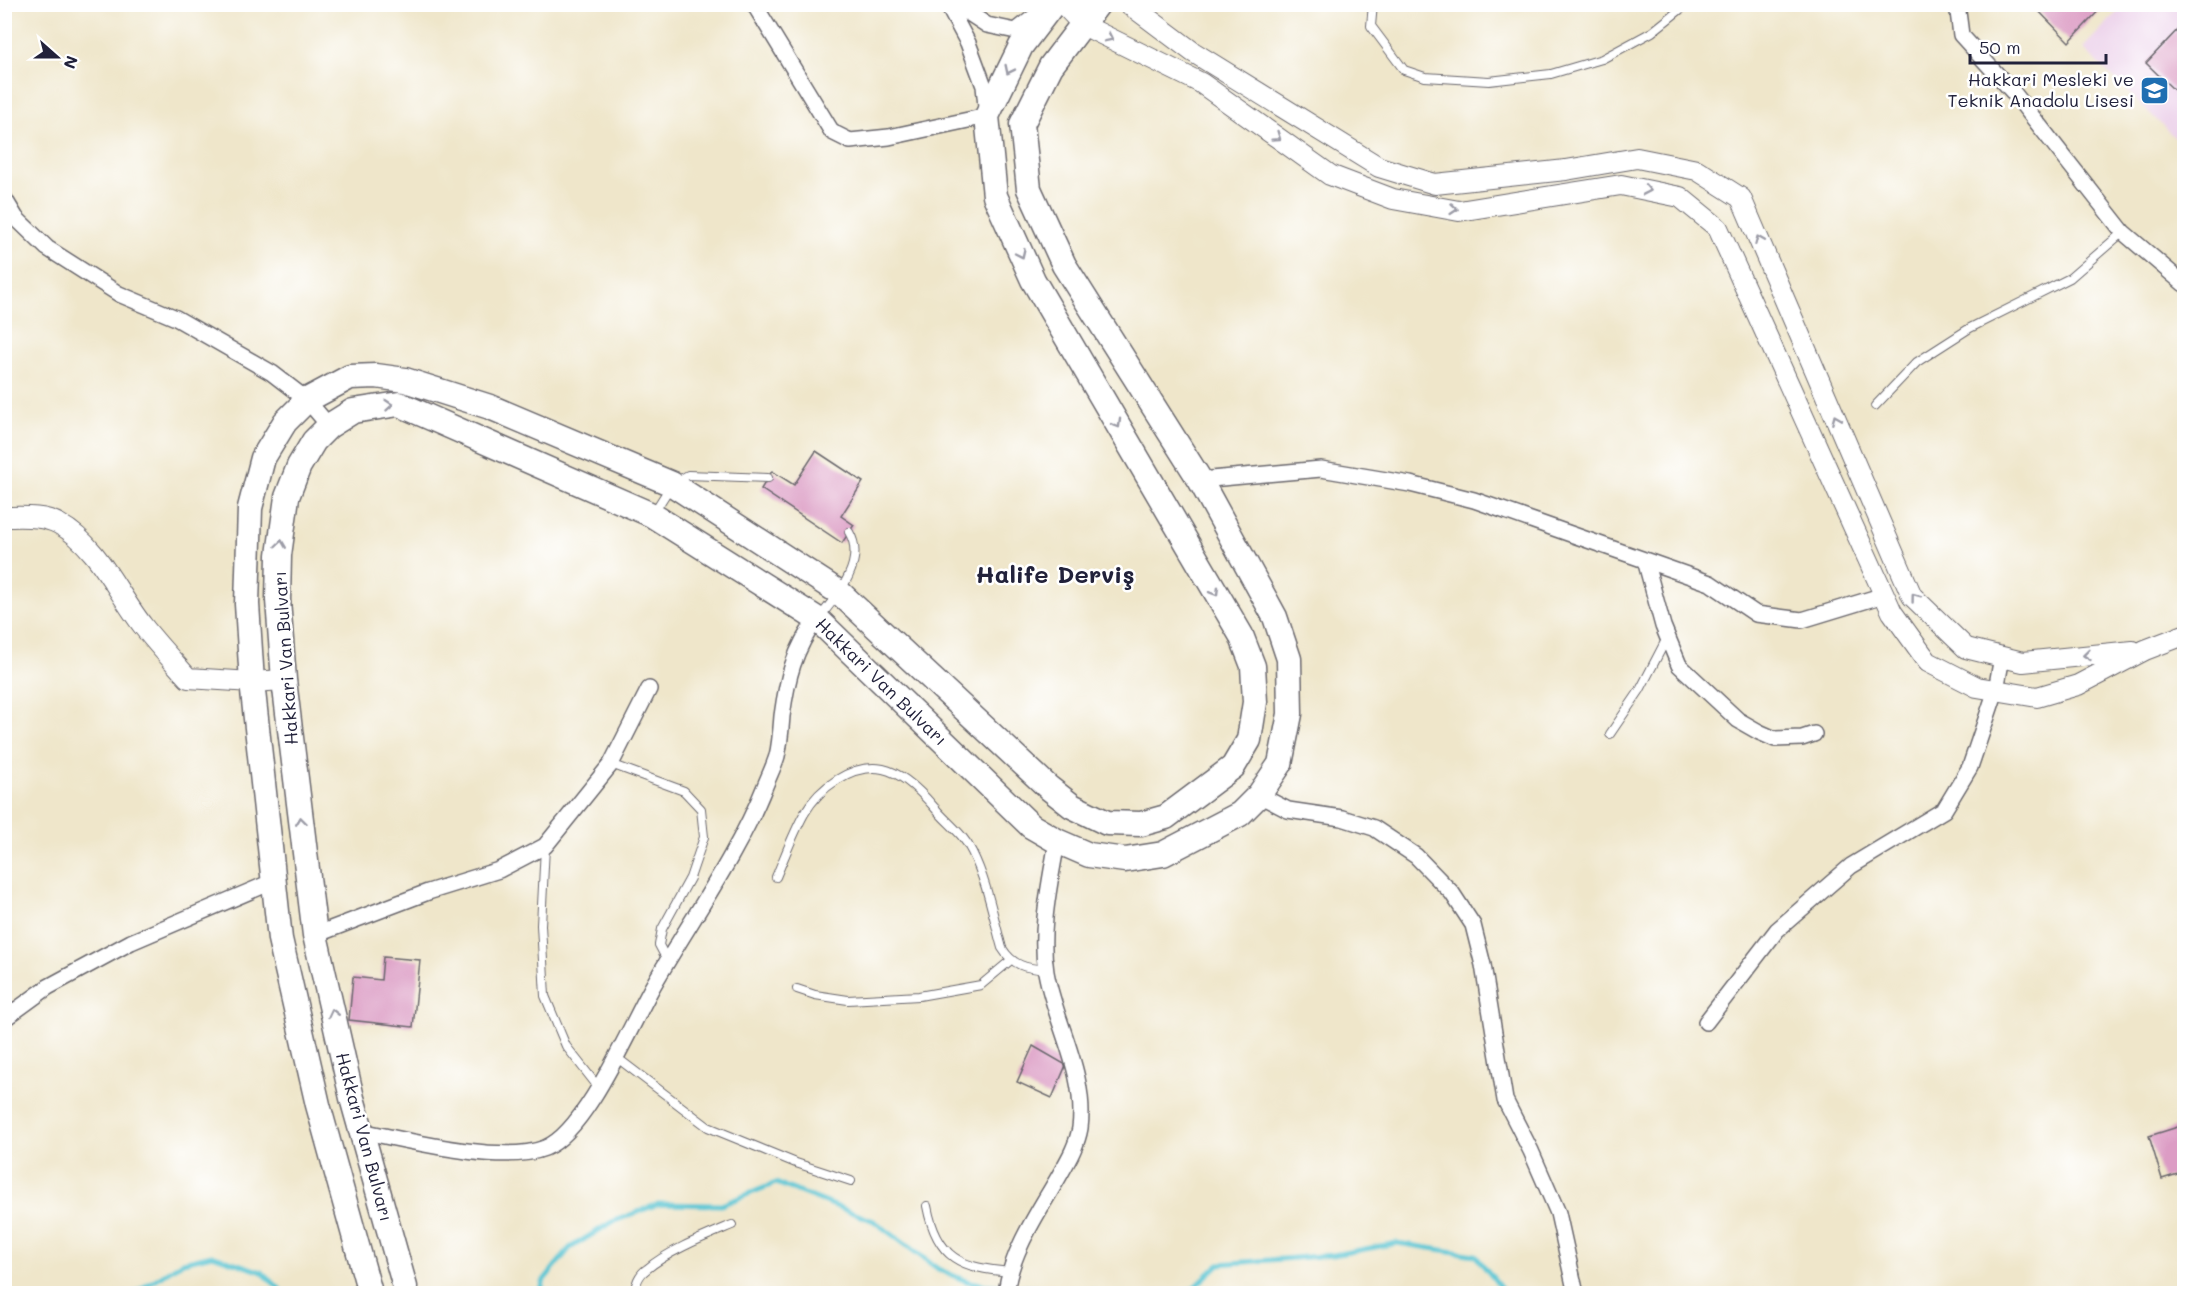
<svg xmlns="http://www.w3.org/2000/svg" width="2189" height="1298" font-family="Mali,sans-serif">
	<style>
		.built { fill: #ecd1ea }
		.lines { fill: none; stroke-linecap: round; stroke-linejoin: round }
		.stream { stroke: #58c4d2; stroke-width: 5 }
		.building { fill: #dc9cc4 }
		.service-casing { stroke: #6a676d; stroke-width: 10 }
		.minor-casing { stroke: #6a676d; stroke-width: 18 }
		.tertiary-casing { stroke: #6a676d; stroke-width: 22 }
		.primary-casing { stroke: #6a676d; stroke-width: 27 }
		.service { stroke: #fff; stroke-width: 8 }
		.minor { stroke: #fff; stroke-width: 15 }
		.tertiary { stroke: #fff; stroke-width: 20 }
		.primary { stroke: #fff; stroke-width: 24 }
		.oneway { stroke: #9c9ca7 }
		.labels { text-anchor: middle; stroke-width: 5; stroke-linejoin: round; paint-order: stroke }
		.poi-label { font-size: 18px; fill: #22223b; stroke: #fff; text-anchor: end }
		.street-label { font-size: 18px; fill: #22223b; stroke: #fff }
		.district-label { font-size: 24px; font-weight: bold; fill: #22223b; stroke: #fff }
	</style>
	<rect width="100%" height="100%" fill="#fff"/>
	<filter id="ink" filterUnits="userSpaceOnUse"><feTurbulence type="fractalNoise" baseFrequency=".0167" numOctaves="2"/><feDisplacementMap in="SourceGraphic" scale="12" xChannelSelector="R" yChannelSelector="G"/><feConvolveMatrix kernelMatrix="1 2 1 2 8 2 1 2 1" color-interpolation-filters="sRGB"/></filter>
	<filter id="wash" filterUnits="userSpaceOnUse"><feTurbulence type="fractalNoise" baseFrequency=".008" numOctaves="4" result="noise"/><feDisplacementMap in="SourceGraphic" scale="24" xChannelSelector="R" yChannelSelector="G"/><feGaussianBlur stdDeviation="1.35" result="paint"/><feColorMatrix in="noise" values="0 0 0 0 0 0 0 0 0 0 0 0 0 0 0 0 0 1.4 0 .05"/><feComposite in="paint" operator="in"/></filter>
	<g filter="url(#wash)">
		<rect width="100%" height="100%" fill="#efe6ca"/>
		<path class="built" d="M2124 5H2184V133L2178 141 2083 48Z"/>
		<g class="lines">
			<path class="stream" d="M133 1294 183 1262 212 1255 262 1272 285 1294
				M540 1294 544 1280 570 1248 612 1222 658 1204 721 1205 776 1183 874 1221 938 1269 966 1281 985 1285 1093 1291 1100 1294
				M1187 1294 1219 1264 1333 1255 1397 1243 1475 1255 1506 1294"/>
		</g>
		<g id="blocks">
			<path class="building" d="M2032 4H2105L2069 42Z
				M2184 23V81L2175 91 2146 63Z
				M816 451 863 482 841 516 854 525 842 543 761 489 772 471 794 485Z
				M383 957 420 960 413 1027 349 1020 353 977 381 980Z
				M1033 1046 1066 1065 1052 1098 1017 1082Z
				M2184 1125V1172L2162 1179 2149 1136Z"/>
		</g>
	</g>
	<g filter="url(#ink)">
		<use href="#blocks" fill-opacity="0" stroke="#6a676d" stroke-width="1.5"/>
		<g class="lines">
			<defs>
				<path id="service" d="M434 4 439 7 448 4
					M1373 4 1371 26 1404 70 1425 77 1489 81 1551 74 1602 59 1652 32 1687 4
					M1875 406 1917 362 1970 328 2070 278 2123 232
					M653 514 672 484 688 475 768 478
					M819 618C837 596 867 562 849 532
					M1610 734 1640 690 1667 638
					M611 764 684 791 701 809 704 837 690 878 662 929 659 945 668 962
					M545 847 541 925 545 996 566 1046 599 1088
					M776 877C785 856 793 834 804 814 819 788 852 763 883 769 902 773 922 793 934 807 947 823 963 833 972 852 987 882 993 916 1002 948 1013 966 1026 968 1046 970
					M797 989 815 995 848 1000 919 996 981 985 1011 960
					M616 1057 708 1127 796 1163 851 1181
					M927 1206C937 1259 961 1268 1011 1272
					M634 1294C635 1285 639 1274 647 1269 668 1251 706 1236 732 1225"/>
				<path id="minor" d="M754 4 832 132 850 141 889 137 987 116 984 86 968 43 947 4
					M955 4 987 25 1016 31 1034 17
					M1957 4 1961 35 2013 92 2123 232 2184 284
					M4 198 16 218 47 248 119 294 176 318 272 373 307 400 329 426
					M1200 480 1321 469 1410 484 1474 500 1710 583 1756 614 1802 620 1884 595
					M1645 560 1663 626 1679 665 1738 720 1759 732 1775 739 1802 738 1814 734
					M1259 795 1288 810 1342 818 1374 828 1416 856 1452 893 1473 925 1483 965 1505 1100 1531 1151 1558 1213 1576 1294
					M315 935 428 892 499 870 545 846 611 764 649 689
					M4 1019 48 987 131 942 274 881
					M1706 1022 1777 930 1851 866 1944 810 1970 767 1996 690 2002 657
					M361 1131C406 1140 503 1165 545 1148 587 1131 631 1024 654 984 692 918 737 856 765 786 769 776 774 766 777 756 780 744 781 729 782 716 787 679 794 649 817 619
					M1006 1294C1010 1253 1038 1213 1058 1178 1067 1162 1077 1146 1080 1128 1087 1074 1055 1023 1046 972 1039 929 1050 884 1057 841"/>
				<path id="tertiary" d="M1063 4 1083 25 1201 83 1330 175 1393 199 1459 211 1621 185 1680 197 1718 228 1892 612 1928 662 1977 687 2037 697 2078 685 2145 650 2184 635
					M1129 4 1193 52 1379 167 1435 184 1566 170 1637 158 1697 170 1741 198 1912 596 1966 648 2002 657 2023 662 2133 651
					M4 517C22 517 43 515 59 524 98 545 117 593 143 626 157 644 173 661 188 678L252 682 284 680"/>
				<path id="primary" d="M369 1294V1289L318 1105 280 939 252 682 247 604 250 508 263 458 285 422 307 400 350 377 376 376 405 380 490 407 672 484 840 593 1049 788 1072 806 1107 823 1141 824 1166 817 1233 767 1249 740 1255 702 1253 666 1241 635 1033 280 995 196 987 116 1021 46 1053 4
					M404 1294 405 1287 352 1098 315 935 284 680 278 600 279 555 287 497 299 466 314 441 329 426 353 411 399 404 652 515 817 619 1031 826 1057 841 1089 855 1125 860 1163 854 1240 814 1259 795 1280 764 1290 714 1289 659 1275 617 1200 480 1064 265 1029 189 1022 124 1051 66 1098 4"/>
			</defs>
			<use href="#service" class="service-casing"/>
			<use href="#minor" class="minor-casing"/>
			<use href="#tertiary" class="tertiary-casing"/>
			<use href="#primary" class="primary-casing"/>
			<use href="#service" class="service"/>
			<use href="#minor" class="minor"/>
			<use href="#tertiary" class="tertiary"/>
			<use href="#primary" class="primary"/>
		</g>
		<defs><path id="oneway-chevron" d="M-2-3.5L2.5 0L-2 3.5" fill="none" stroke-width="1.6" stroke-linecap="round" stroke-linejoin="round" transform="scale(1.5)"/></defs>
		<g class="oneway">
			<use href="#oneway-chevron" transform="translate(1109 38) rotate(26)"/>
			<use href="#oneway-chevron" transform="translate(1009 70) rotate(116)"/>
			<use href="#oneway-chevron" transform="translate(1277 137) rotate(35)"/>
			<use href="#oneway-chevron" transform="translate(1647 190) rotate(11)"/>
			<use href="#oneway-chevron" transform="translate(1454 209) rotate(5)"/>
			<use href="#oneway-chevron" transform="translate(1759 240) rotate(-113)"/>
			<use href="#oneway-chevron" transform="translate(1021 254) rotate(65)"/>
			<use href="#oneway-chevron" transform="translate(389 405) rotate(-5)"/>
			<use href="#oneway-chevron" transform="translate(1836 419) rotate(-113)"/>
			<use href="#oneway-chevron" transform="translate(1117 424) rotate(60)"/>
			<use href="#oneway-chevron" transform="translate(281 544) rotate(-82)"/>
			<use href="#oneway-chevron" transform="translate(1215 592) rotate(60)"/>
			<use href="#oneway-chevron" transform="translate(1915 597) rotate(-127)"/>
			<use href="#oneway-chevron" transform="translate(2087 655) rotate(174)"/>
			<use href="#oneway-chevron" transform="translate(301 821) rotate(-97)"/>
			<use href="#oneway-chevron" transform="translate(333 1013) rotate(-103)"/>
		</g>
	</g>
	<defs>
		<symbol id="school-square" viewBox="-11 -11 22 22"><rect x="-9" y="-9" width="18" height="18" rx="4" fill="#1f6fb2" stroke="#fff"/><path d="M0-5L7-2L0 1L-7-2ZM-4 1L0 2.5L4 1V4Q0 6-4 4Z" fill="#fff"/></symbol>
	</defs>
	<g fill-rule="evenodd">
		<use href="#school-square" x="2138" y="74" width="33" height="33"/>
	</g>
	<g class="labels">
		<g class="poi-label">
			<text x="2134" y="86">Hakkari Mesleki ve<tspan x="2134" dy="21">Teknik Anadolu Lisesi</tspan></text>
		</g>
		<g class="street-label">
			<text transform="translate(286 658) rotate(-94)" y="6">Hakkari Van Bulvarı</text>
			<text transform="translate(881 682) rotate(44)" y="6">Hakkari Van Bulvarı</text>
			<text transform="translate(364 1137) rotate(75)" y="6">Hakkari Van Bulvarı</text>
		</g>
		<g class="district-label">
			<text x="1055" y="583">Halife Derviş</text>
		</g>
	</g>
	<rect width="2189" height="1298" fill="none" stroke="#fff" stroke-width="24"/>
	<g transform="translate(57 57) rotate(111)" stroke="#ffffff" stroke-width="4.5" paint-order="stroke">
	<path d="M0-4.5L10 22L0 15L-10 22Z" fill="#22223b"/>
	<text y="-9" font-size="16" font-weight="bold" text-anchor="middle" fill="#22223b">N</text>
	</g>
	<path d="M1970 54v9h136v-9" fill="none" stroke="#22223b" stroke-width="3"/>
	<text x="1979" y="54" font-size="18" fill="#22223b" stroke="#ffffff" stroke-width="4.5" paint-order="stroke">50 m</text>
</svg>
